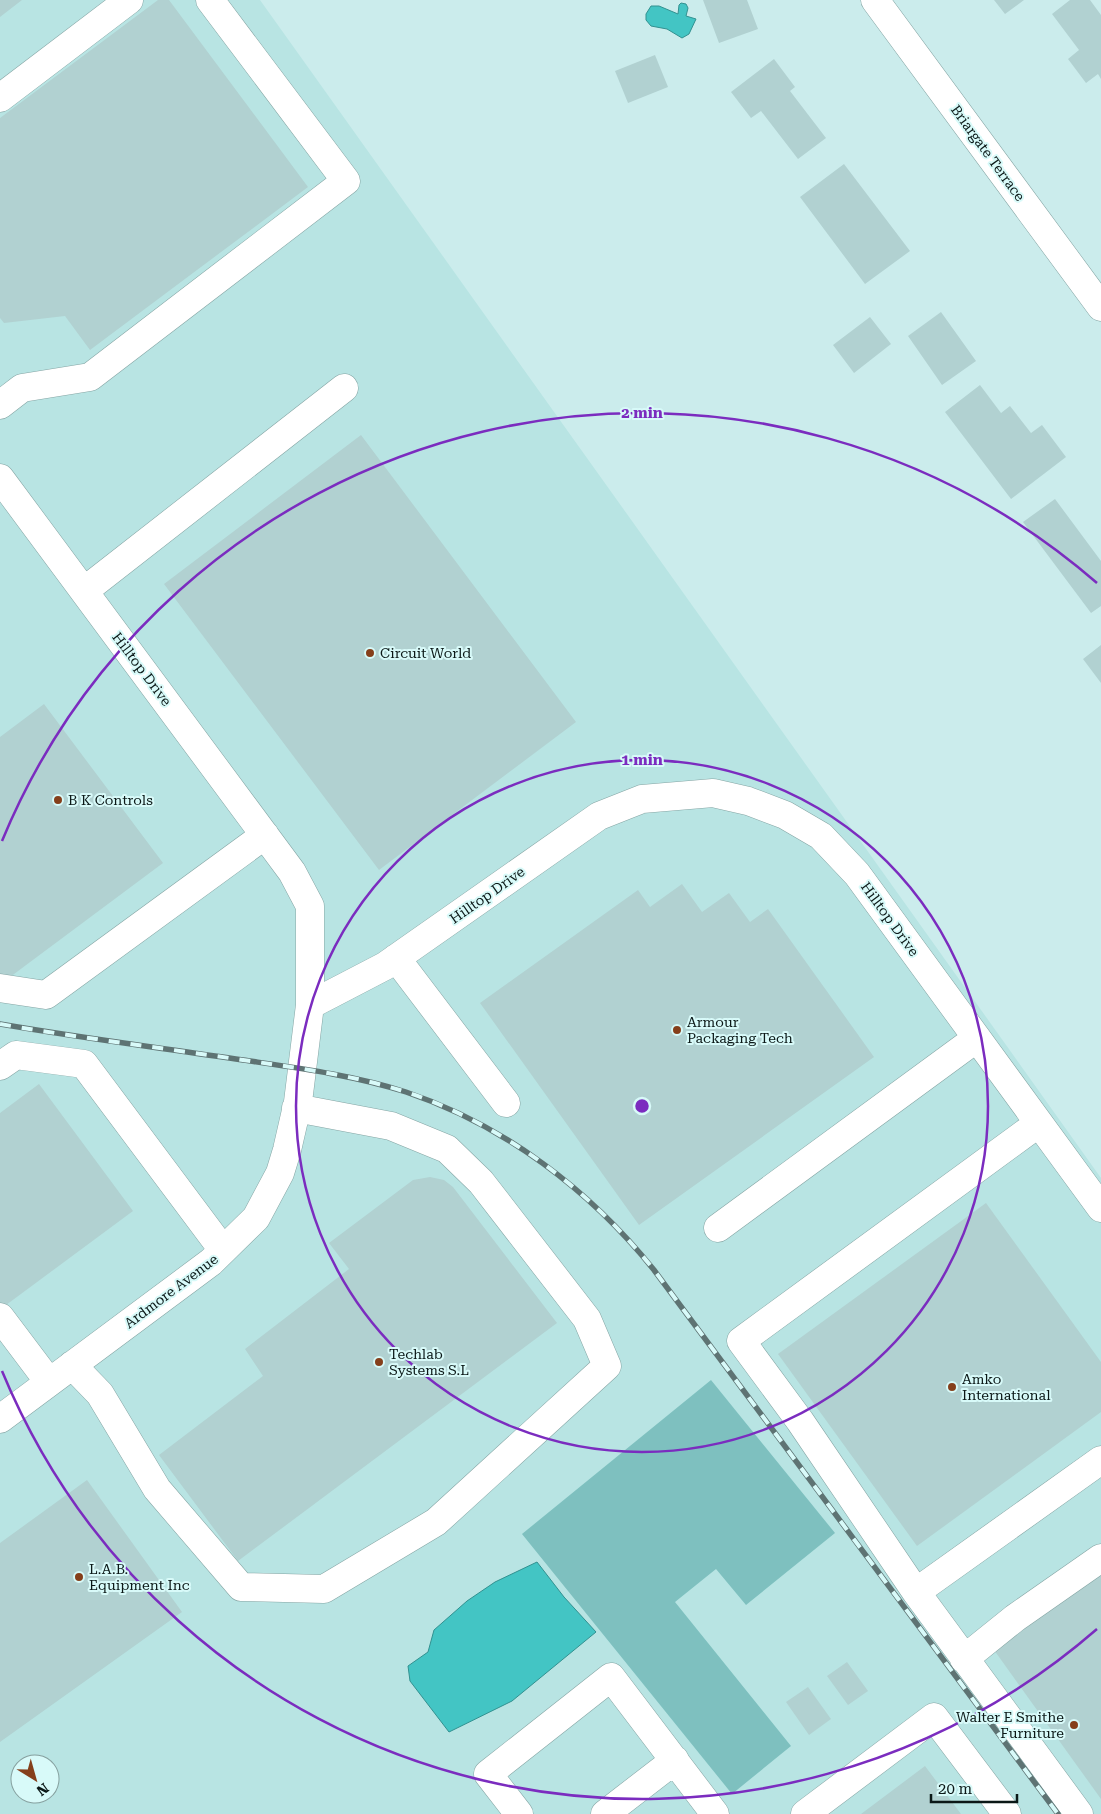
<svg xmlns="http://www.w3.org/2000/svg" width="1101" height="1814" font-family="'Roboto Serif',serif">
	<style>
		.built { fill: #b8e4e3; fill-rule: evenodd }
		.green { fill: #7ec0bf }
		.water { fill: #43c5c4; stroke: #329190 }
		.building { fill: #b1d1d1 }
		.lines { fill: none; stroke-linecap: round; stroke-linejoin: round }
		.minor-casing { stroke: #85a5a4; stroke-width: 29 }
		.minor { stroke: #fff; stroke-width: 28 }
		.rail-casing { stroke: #5e7373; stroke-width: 5.5 }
		.rail { stroke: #d8faf9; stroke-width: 4; stroke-dasharray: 11; stroke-linecap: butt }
		.ring { fill: none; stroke: #7b2cbf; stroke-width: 2.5 }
		.poi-dot { fill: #853f1b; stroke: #d8faf9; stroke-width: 2 }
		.labels { text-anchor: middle; stroke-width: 4; stroke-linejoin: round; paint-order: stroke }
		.street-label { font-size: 14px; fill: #0b1817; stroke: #d8faf9 }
		.poi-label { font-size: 14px; fill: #0b1817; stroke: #d8faf9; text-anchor: start }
		.centre { fill: #7b2cbf; stroke: #d8faf9; stroke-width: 2.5 }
		.ring-label { font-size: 15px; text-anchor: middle; font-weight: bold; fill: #7b2cbf; stroke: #d8faf9; stroke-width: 4; stroke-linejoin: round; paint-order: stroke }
	</style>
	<rect width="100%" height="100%" fill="#cbecec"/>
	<path class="built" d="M0 0H260L1101 1178V1814H0ZM20 1764H50V1794H20Z"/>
	<path class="green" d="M711 1380 835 1533 746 1605 716 1569 675 1602 791 1746 732 1794 522 1534Z"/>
	<path class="water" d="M681 3 686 4 688 8 686 16 696 19 689 34 682 38 667 29 651 26 646 20V14L651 6H659L678 14 679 5Z
		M537 1562 564 1597 596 1632 512 1701 449 1732 410 1681 408 1666 428 1652 434 1630 467 1601 495 1582Z"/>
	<path class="building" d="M0 0H22L0 17Z
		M158 0H169L308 187 90 350 65 316 4 323 0 318V118Z
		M703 0H747L758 29 719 43Z
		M994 0H1024L1005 14Z
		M1070 0H1090L1101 15V79L1098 74 1086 83 1068 59 1079 50 1052 14Z
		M655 55 668 87 628 103 615 71Z
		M774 59 795 87 790 91 826 138 798 159 761 111 751 118 731 92Z
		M844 164 910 251 865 284 800 197Z
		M941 312 976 361 942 385 908 336Z
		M870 317 891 344 854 373 833 345Z
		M980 385 1001 413 1010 406 1031 433 1042 425 1066 457 1011 499 945 412Z
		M361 435 576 722 379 870 164 584Z
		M1055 499 1101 561V606L1091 613 1023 522Z
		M1101 645V683L1083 659Z
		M44 704 163 863 2 983 0 980V737Z
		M682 884 702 912 729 893 750 922 768 909 874 1057 639 1225 480 1003 638 890 650 907Z
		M39 1084 133 1211 2 1308 0 1305V1113Z
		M430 1177 444 1180 453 1187 557 1323 238 1561 159 1455 263 1376 245 1349 349 1269 329 1243 413 1180Z
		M986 1203 1101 1362V1412L917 1546 778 1354Z
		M87 1480 182 1612 0 1742V1543Z
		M1101 1573V1799L994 1650Z
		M847 1662 868 1691 848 1705 827 1676Z
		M808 1687 831 1719 809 1735 786 1702Z
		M925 1766 961 1814H861Z"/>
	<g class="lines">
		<defs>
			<path id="minor" d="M875 0 1101 307
				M0 98 129 0
				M0 405 22 388 90 377 346 181 210 0
				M0 478 292 872 310 906V1005L298 1102 287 1150 280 1173 256 1218 211 1262 0 1419
				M84 591 344 388
				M396 958 506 1103
				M0 988 46 995 265 835
				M310 1005 385 966 599 816 642 799 713 793 748 801 785 815 821 836 857 874 1101 1208
				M0 1066 16 1055 84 1064 223 1250
				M718 1228 977 1038
				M0 1317 49 1382
				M72 1365 100 1394 157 1489 241 1587 324 1589 436 1522 607 1366 587 1319 481 1182 447 1149 391 1126 296 1108
				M916 1592 800 1421 741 1341 1039 1123
				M964 1659 1015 1618 1101 1558
				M519 1814 488 1774 611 1677 715 1814
				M605 1814 675 1760
				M805 1814 934 1717 1007 1814
				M1079 1814 916 1592 1101 1460"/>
		</defs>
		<use href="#minor" class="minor-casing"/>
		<use href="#minor" class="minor"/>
		<defs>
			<path id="rail" d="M0 1024C81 1038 162 1048 243 1060 298 1068 353 1075 406 1092 504 1125 590 1190 654 1270L1058 1814"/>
		</defs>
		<use href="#rail" class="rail-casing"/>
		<use href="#rail" class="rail"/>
	</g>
	<g class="ring">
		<circle cx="642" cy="1106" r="346"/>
		<path d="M1097 1629A693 693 0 0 1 2 1371M2 841A693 693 0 0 1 1097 583"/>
	</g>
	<g class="poi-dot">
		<circle cx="370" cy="653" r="5"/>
		<circle cx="58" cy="800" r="5"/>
		<circle cx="677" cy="1030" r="5"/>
		<circle cx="379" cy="1362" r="5"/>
		<circle cx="952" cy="1387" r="5"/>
		<circle cx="79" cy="1577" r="5"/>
		<circle cx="1074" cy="1725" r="5"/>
	</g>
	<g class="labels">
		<g class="street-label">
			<text transform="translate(988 153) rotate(54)" y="5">Briargate Terrace</text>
			<text transform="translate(142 669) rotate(53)" y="5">Hilltop Drive</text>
			<text transform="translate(487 895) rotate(-35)" y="5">Hilltop Drive</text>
			<text transform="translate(890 919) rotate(54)" y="5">Hilltop Drive</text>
			<text transform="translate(171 1291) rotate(-37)" y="5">Ardmore Avenue</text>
		</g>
		<g class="poi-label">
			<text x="380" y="658">Circuit World</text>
			<text x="68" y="805">B K Controls</text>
			<text x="687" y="1027">Armour<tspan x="687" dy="16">Packaging Tech</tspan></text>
			<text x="389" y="1359">Techlab<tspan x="389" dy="16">Systems S.L</tspan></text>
			<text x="962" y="1384">Amko<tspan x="962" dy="16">International</tspan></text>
			<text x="89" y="1574">L.A.B.<tspan x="89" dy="16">Equipment Inc</tspan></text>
			<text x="1064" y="1722" text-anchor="end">Walter E Smithe<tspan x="1064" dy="16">Furniture</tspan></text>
		</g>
	</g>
	<circle cx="642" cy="1106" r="8" class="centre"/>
	<g class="ring-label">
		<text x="642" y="418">2 min</text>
		<text x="642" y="765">1 min</text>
	</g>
	<g transform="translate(35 1779) rotate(143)"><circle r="24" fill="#d8faf9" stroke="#86a09f"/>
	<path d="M0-4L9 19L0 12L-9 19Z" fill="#853f1b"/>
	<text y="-8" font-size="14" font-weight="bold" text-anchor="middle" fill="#0b1817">N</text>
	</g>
	<path d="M931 1794v8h86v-8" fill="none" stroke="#0b1817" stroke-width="2.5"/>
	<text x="938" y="1794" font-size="15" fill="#0b1817" stroke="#d8faf9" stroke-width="4" paint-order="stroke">20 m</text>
</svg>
